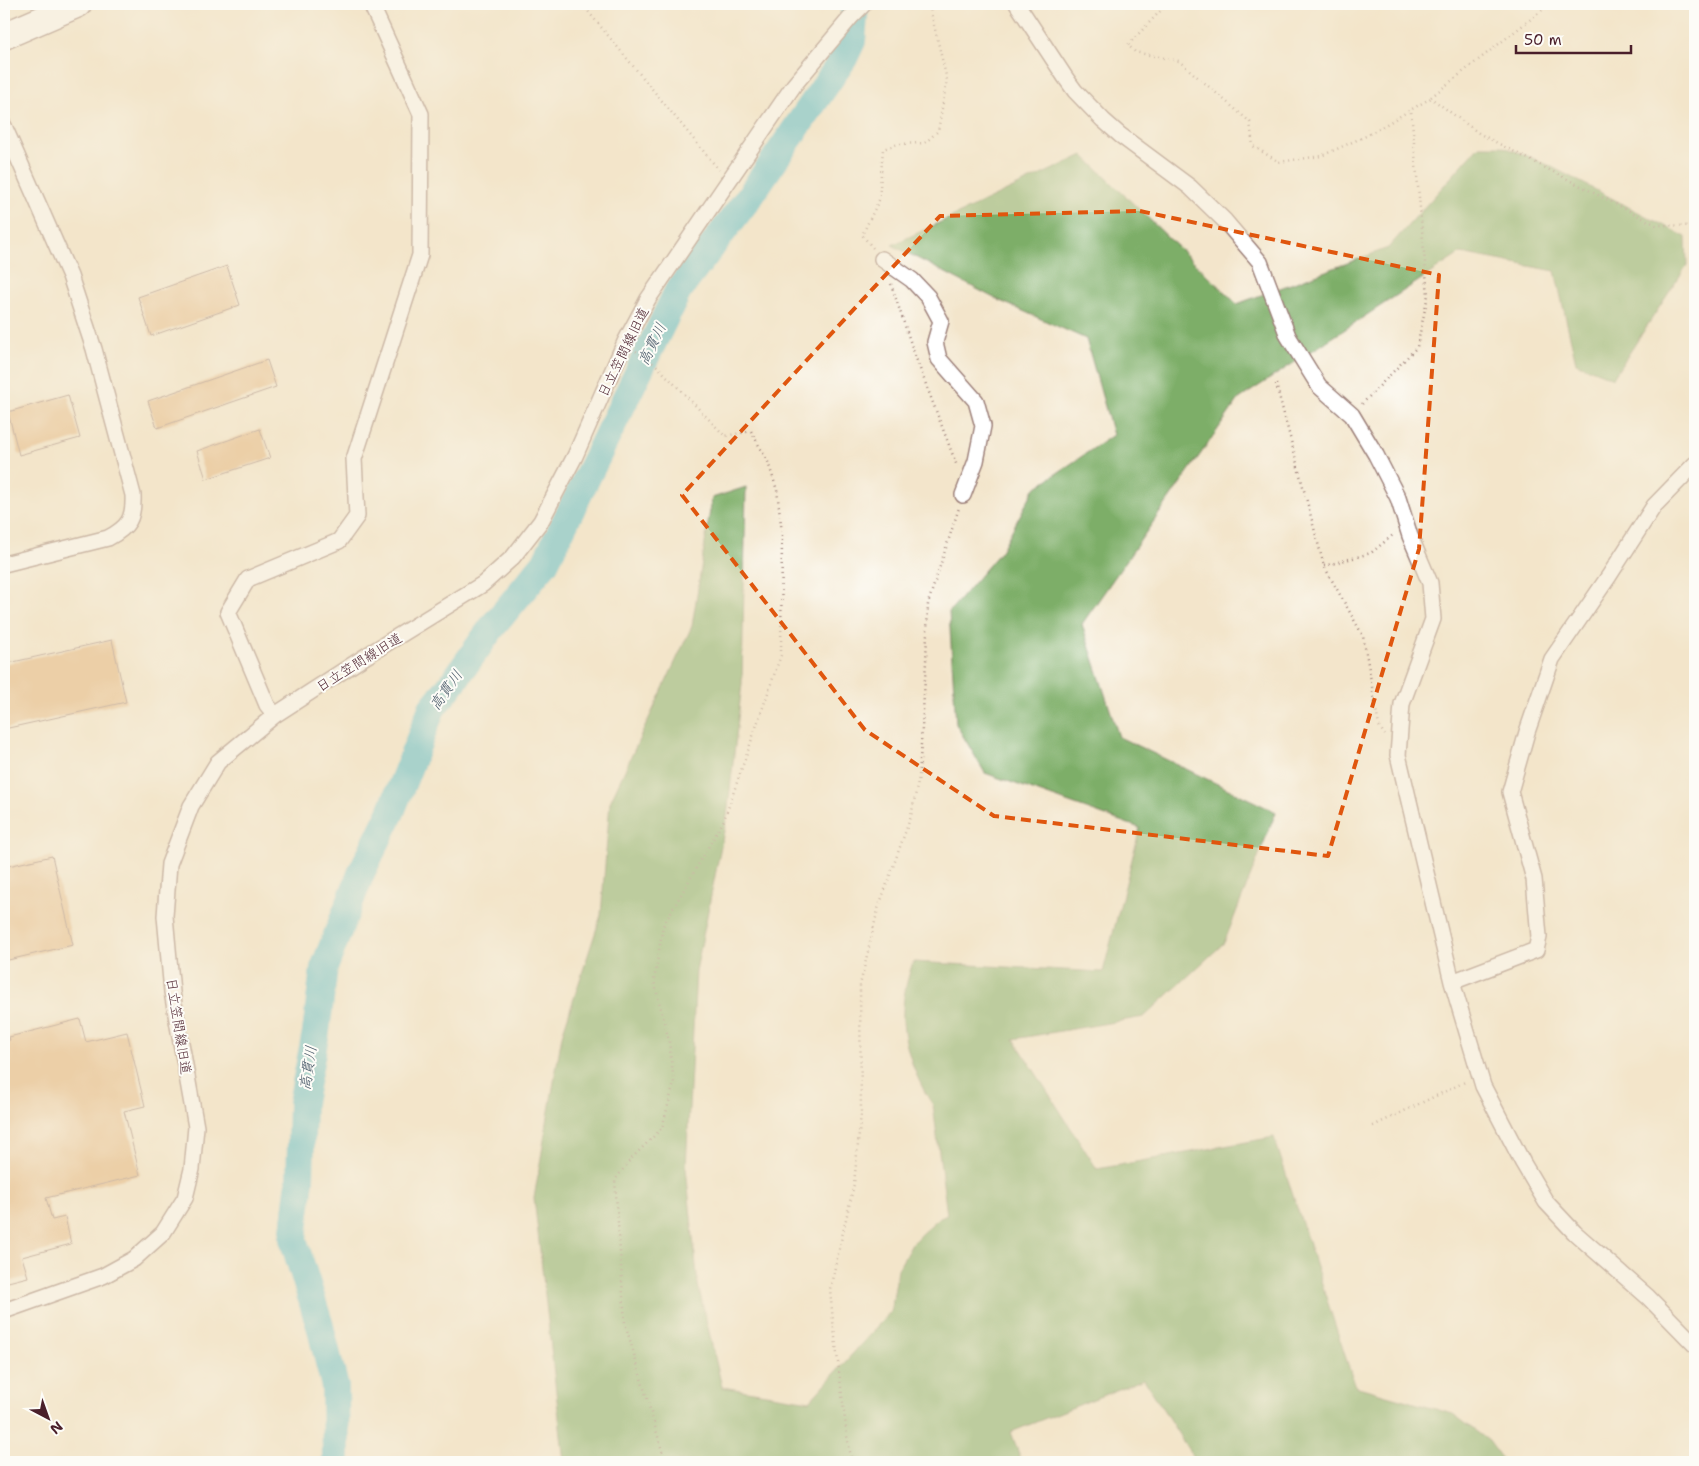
<svg xmlns="http://www.w3.org/2000/svg" width="1699" height="1466" font-family="'Shantell Sans','Klee One',sans-serif">
	<style>
		.forest { fill: #7dae68; stroke: #64664a }
		.lines { fill: none; stroke-linecap: round; stroke-linejoin: round }
		.river { stroke: #51bbcd; stroke-width: 28 }
		.building { fill: #e4b47d }
		.street-casing { stroke: #9e827b; stroke-width: 18 }
		.highway-casing { stroke: #9e827b; stroke-width: 29 }
		.path { stroke: #9e827b; stroke-width: 2.5; stroke-dasharray: 1 4; stroke-linecap: butt }
		.street { stroke: #fff; stroke-width: 15 }
		.highway { stroke: #fff; stroke-width: 26 }
		.marked { fill: none; stroke: #e0560e; stroke-width: 4; stroke-dasharray: 10 6; stroke-linejoin: round }
		.labels { text-anchor: middle; stroke-width: 4; stroke-linejoin: round; paint-order: stroke }
		.street-label { font-size: 14px; fill: #4a1f2b; stroke: #fdfcf7 }
		.water-label { font-size: 15px; font-style: italic; fill: #4d5d6c; stroke: #fdfcf7 }
	</style>
	<rect width="100%" height="100%" fill="#fdfcf7"/>
	<filter id="ink" filterUnits="userSpaceOnUse"><feTurbulence type="fractalNoise" baseFrequency=".02" numOctaves="2"/><feDisplacementMap in="SourceGraphic" scale="10" xChannelSelector="R" yChannelSelector="G"/><feConvolveMatrix kernelMatrix="1 2 1 2 8 2 1 2 1" color-interpolation-filters="sRGB"/></filter>
	<filter id="wash" filterUnits="userSpaceOnUse"><feTurbulence type="fractalNoise" baseFrequency=".0096" numOctaves="4" result="noise"/><feDisplacementMap in="SourceGraphic" scale="20" xChannelSelector="R" yChannelSelector="G"/><feGaussianBlur stdDeviation="1.12" result="paint"/><feColorMatrix in="noise" values="0 0 0 0 0 0 0 0 0 0 0 0 0 0 0 0 0 1.4 0 .05"/><feComposite in="paint" operator="in"/></filter>
	<g filter="url(#wash)">
		<rect width="100%" height="100%" fill="#f3e5cb"/>
		<path class="forest" d="M1479 146H1501L1523 154 1548 165 1686 237 1687 265 1613 378 1576 363 1555 271 1461 253 1239 399 1082 624 1119 737 1276 812 1224 943 1144 1017 1014 1039 1097 1169 1274 1137 1355 1386 1453 1414 1489 1441 1504 1462H1196L1144 1379 1011 1432 1022 1462H564L534 1198 562 1035 601 915 610 802 692 626 712 498 746 487 742 684 727 816 696 971 686 1168 698 1285 722 1387 810 1401 891 1311 898 1269 912 1244 921 1234 938 1219 947 1215 933 1105C916 1081 901 1040 903 1010 903 994 908 977 913 962L1103 972 1140 828 985 773 956 724 949 612 1001 551 1034 489 1113 435 1086 339 996 299 892 245 1083 155 1237 304 1388 248Z"/>
		<g class="lines">
			<path class="river" d="M336 1462 335 1387 320 1326 293 1239 300 1180 302 1103 316 1032 324 968 362 871 391 812 432 708 451 685 493 626 545 563 678 291 747 200 844 58 852 41 855 4"/>
		</g>
		<g id="blocks">
			<path class="building" d="M227 266 240 305 151 336 138 297Z
				M267 360 276 387 157 428 148 401Z
				M68 395 80 438 19 455 8 412Z
				M260 429 270 458 206 479 197 451Z
				M112 640 126 702 4 729V664Z
				M52 856 73 945 4 961V867Z
				M80 1019 86 1042 127 1032 145 1106 124 1111 140 1175 46 1198 52 1220 65 1217 71 1244 22 1257 28 1277 4 1283V1041L10 1040 9 1037Z"/>
		</g>
	</g>
	<g filter="url(#ink)">
		<use href="#blocks" fill-opacity="0" stroke="#9e827b" stroke-width="1"/>
		<g class="lines">
			<defs>
				<path id="street" d="M1017 4 1065 77 1075 91 1103 120 1120 135 1190 187 1225 221 1260 262 1288 336 1319 386 1352 415 1376 455 1398 498 1410 536 1430 583 1433 619 1402 704 1398 755 1452 982 1483 1086 1523 1163 1546 1202 1575 1233 1648 1297 1695 1345
					M4 126 70 276 94 349 133 495C134 518 129 527 108 538L4 564
					M882 259 912 280 928 297 941 321 935 342 939 359 976 401 983 426 976 461 963 495
					M275 715 267 705 228 612 248 579 339 541 357 516 354 459 420 255 421 114 371 4
					M1452 982 1536 950 1539 937 1534 879 1510 792 1527 732 1552 659 1609 576 1654 506 1695 464
					M4 1311 103 1276 134 1259 163 1233 185 1198 192 1169 196 1127 172 992 165 916 169 864 191 806 218 762 275 715 366 656 483 584 513 557 541 521 575 456 625 342 648 299 794 85 851 17 864 4"/>
				<path id="highway" d="M4 36 78 4"/>
			</defs>
			<use href="#street" class="street-casing"/>
			<use href="#highway" class="highway-casing"/>
			<path class="path" d="M582 4 719 170
				M1167 4 1128 45 1135 52 1179 61 1250 122 1253 146 1279 162 1321 156 1366 136 1431 98 1480 134 1656 225 1695 226
				M1431 97 1550 4
				M873 248 862 235 879 200 883 149 898 144 925 143 938 131 947 80 929 4
				M891 284 914 353 957 466
				M636 351 657 366 725 436 751 431 768 462 777 490 782 533 781 655 724 820 663 926 654 981 669 1041 674 1083 662 1128 630 1160 615 1180 625 1323 663 1454V1462
				M1276 384 1324 566 1363 636 1379 726 1385 735
				M1362 404 1417 347 1428 295 1411 110
				M1324 566 1371 553 1393 535
				M1373 1126 1467 1081
				M852 1462 847 1436 833 1321 830 1289 854 1184 861 1114 860 985 878 909 911 816 919 777 926 662 928 603 959 508"/>
			<use href="#street" class="street"/>
			<use href="#highway" class="highway"/>
		</g>
	</g>
	<path d="M0 0H1699V1466H0ZM1140 211 1439 275 1419 549 1328 856 994 816 865 730 682 495 940 216Z" fill="#f3e5cb" fill-opacity=".55" fill-rule="evenodd"/>
	<path class="marked" d="M1140 211 1439 275 1419 549 1328 856 994 816 865 730 682 495 940 216Z"/>
	<g class="labels">
		<g class="street-label">
			<text transform="translate(623 352) rotate(-64)" y="5">日立笠間線旧道</text>
			<text transform="translate(359 662) rotate(-32)" y="5">日立笠間線旧道</text>
			<text transform="translate(179 1026) rotate(81)" y="5">日立笠間線旧道</text>
		</g>
		<g class="water-label">
			<text transform="translate(652 344) rotate(-64)" y="5">高貫川</text>
			<text transform="translate(446 690) rotate(-55)" y="5">高貫川</text>
			<text transform="translate(308 1068) rotate(-81)" y="5">高貫川</text>
		</g>
	</g>
	<rect width="1699" height="1466" fill="none" stroke="#fdfcf7" stroke-width="20"/>
	<g transform="translate(48 1418) rotate(139)" stroke="#fdfcf7" stroke-width="4" paint-order="stroke">
	<path d="M0-4L9 19L0 12L-9 19Z" fill="#4a1f2b"/>
	<text y="-8" font-size="14" font-weight="bold" text-anchor="middle" fill="#4a1f2b">N</text>
	</g>
	<path d="M1516 45v8h115v-8" fill="none" stroke="#4a1f2b" stroke-width="2.5"/>
	<text x="1524" y="45" font-size="15" fill="#4a1f2b" stroke="#fdfcf7" stroke-width="4" paint-order="stroke">50 m</text>
</svg>
